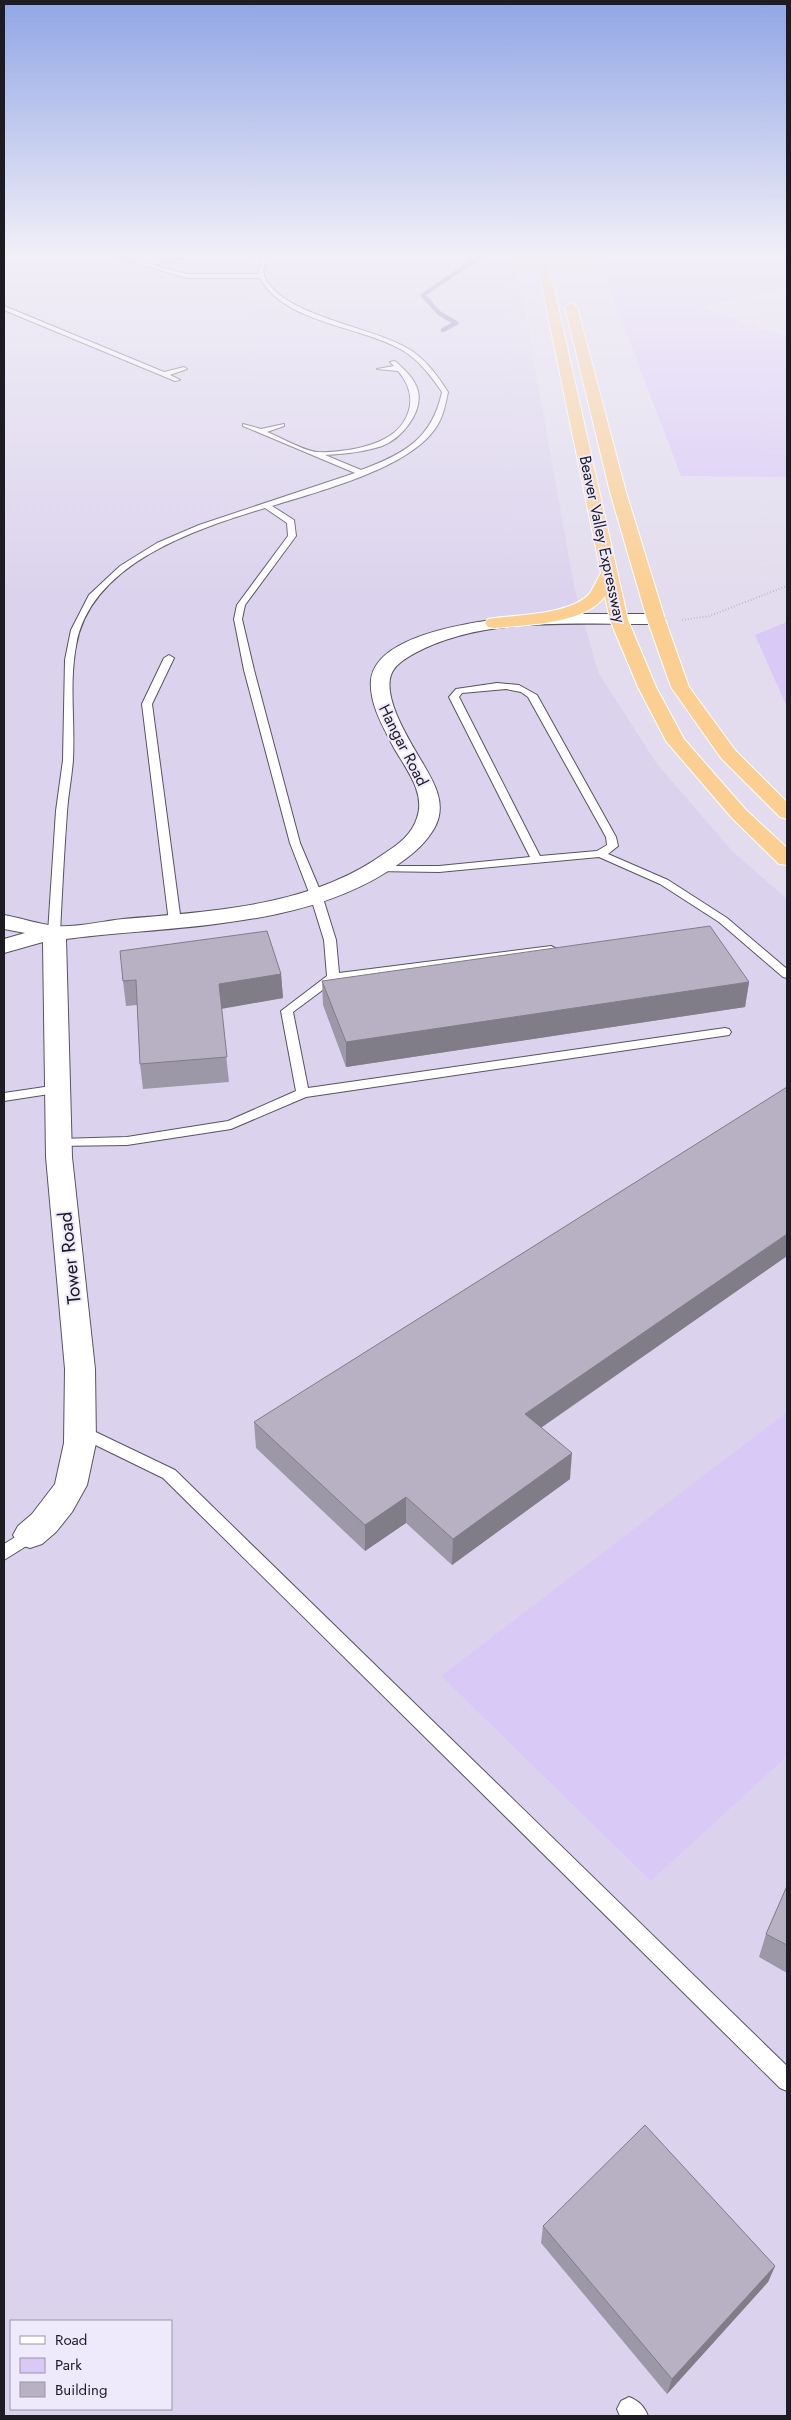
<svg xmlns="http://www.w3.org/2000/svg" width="791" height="2420" font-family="Jost,sans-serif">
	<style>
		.built { fill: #dbd3ed; fill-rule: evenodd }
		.green { fill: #d9c9f7 }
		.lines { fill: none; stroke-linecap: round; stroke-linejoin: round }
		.stream { stroke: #846da9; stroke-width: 4.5 }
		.lane-casing { stroke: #595363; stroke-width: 2 }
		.street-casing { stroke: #595363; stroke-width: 2 }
		.highway-casing { stroke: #fff; stroke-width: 2 }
		.path { stroke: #a5a1af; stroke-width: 2; stroke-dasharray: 0.5 2.5; stroke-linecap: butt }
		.lane { fill: #fff; fill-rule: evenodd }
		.street { fill: #fff; fill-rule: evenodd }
		.highway { fill: #fbcf92; fill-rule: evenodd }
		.wall { fill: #9d98a8 }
		.shaded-wall { fill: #807c88 }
		.building { fill: #b7b1c3; stroke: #807c88 }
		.labels { text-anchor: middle; stroke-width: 4; stroke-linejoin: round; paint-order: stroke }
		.far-street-label { font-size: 16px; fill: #1e1c23; stroke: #efe9fc }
		.street-label { font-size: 19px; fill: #1e1c23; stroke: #efe9fc }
	</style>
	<rect width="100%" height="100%" fill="#e2dcee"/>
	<path class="built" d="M4 257H515L574 586 598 672 657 764 733 852 787 899V2416H4ZM11 2321H171V2409H11Z"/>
	<path class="green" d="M601 257H787V287L701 307 787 338V477L681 476 616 306Z
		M787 622V707L755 635Z
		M787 1412V1756L651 1881 441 1676Z"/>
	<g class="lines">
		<path class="stream" d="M443 330 456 323 439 313 423 295 479 257"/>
		<defs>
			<path id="lane" d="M116 257H123L146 263 184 257 153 265 187 274H258L262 257H267C266 262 262 268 264 275 278 315 373 327 407 348 425 358 437 375 448 392 445 407 442 422 431 434 401 470 317 492 272 506L294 520 296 536 245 605 242 619 254 670 300 843 322 895 336 940 339 973 551 946 557 949 551 952 336 980 293 1012 308 1088 725 1028 729 1029 731 1032 729 1035 306 1097 231 1129 127 1145 54 1146 52 1143 54 1140 59 1139 127 1137 228 1121 296 1091 281 1011 327 976 324 940 310 895 290 843 244 670 234 619 237 605 288 536 287 523 265 508C196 529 90 563 76 646 69 683 75 721 73 759 72 777 68 794 67 812 64 852 62 893 60 933L54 936 48 933 56 811 63 760 65 660 71 630 89 595 120 566 157 543 199 525 355 473 243 426V424L261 429 284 424V426L267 432C280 437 304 451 317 452 335 453 361 449 378 442 410 429 421 397 398 371L377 369 394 366 390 362 395 361C404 369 415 379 418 391 423 413 401 439 382 446 364 452 344 454 325 455L361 470C404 454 432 439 442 392 431 376 419 360 402 350 361 326 284 323 260 278H187Z
				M4 306 164 372 184 367 187 369 170 375 180 380 175 381 4 310Z
				M169 655 174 658 152 704 181 922 175 925 169 922 142 704 164 658Z
				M497 683 519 685 537 695 616 837 618 846 608 854 668 880 727 918 787 969V978L783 977 719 922 660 884 599 857 439 872 374 871V867L378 866H439L530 857 449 697 456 689ZM506 689 521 692 528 697 606 837 607 845 597 851 540 856 459 697 462 693Z
				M58 1085 64 1089 62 1092 4 1101V1093Z
				M81 1425 175 1470 787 2066V2091L780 2088 163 1478 75 1435 73 1431 75 1427Z
				M30 1528 36 1530 38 1535 36 1540 4 1560V1544Z
				M629 2397C639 2401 644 2406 648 2416H620L617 2409 621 2401Z"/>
			<path id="street" d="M559 614H656L662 615 665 619 662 623 656 624C577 625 487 615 415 653 406 658 394 665 391 675 383 698 408 738 419 757 432 779 448 802 435 827 426 843 414 853 400 863 308 930 174 925 66 939L72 1157 95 1369 96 1443 87 1485 72 1512 56 1532 42 1544 30 1548 18 1544 13 1535 18 1526 32 1514 55 1484 64 1443 65 1369 46 1157 43 942 4 953V939L25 933 4 929V915C21 918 38 924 55 926 73 928 104 921 123 919 213 911 310 907 385 853 399 844 412 834 417 818 426 793 406 769 394 748 384 728 369 704 371 680 377 625 518 616 559 614Z"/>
			<path id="highway" d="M536 257H547L628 620 656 687 684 739 746 810 787 848V865L779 864 732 818 666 741 638 687 610 620 605 596C586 624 525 625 494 628L488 627 485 623 488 619 494 618C519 615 573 614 590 593 594 587 597 579 601 573Z
				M571 303 577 307 626 492 665 619 689 687 735 750 787 802V819L780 817 721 758 671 687 647 619 610 492 565 307Z"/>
		</defs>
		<use href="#lane" class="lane-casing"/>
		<use href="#street" class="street-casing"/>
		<use href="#highway" class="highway-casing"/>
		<path class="path" d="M682 620 709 616 787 586"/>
		<use href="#lane" class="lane"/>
		<use href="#street" class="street"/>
		<use href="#highway" class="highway"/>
	</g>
	<path class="wall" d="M120 951 281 974 283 998 221 1008 229 1082 143 1089 140 1064 137 1005 126 1006 123 981Z
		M322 981 749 982 745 1007 346 1067 323 1005Z
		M787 1256 541 1428 570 1479 452 1565 406 1523 365 1551 256 1448 254 1422Z
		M787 1886V1973L759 1957 766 1934Z
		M543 2226 775 2266 768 2282 667 2394 541 2243Z"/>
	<path class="shaded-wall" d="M281 974 283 998 221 1009 219 984Z
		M749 982 745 1007 346 1067V1042Z
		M787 1234V1256L523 1440 525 1414Z
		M572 1453 570 1479 452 1565 453 1539Z
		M406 1497V1523L365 1551V1525Z
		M775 2266 768 2282 667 2394 672 2379Z"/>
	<path class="building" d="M710 926 749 982 346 1042 322 981Z
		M267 931 281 974 219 984 227 1057 140 1064 136 980 123 981 120 951Z
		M787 1087V1234L525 1414 572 1453 453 1539 406 1497 365 1525 254 1422Z
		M787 1886V1945L766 1934Z
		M645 2125 775 2266 672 2379 543 2226Z"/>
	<linearGradient id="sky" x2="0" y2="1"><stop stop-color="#91a6e6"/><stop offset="0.43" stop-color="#f2eff7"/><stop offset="1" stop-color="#f2eff7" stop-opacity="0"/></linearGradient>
	<rect width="791" height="595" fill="url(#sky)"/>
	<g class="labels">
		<g class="far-street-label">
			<text transform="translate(603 539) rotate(78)" y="6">Beaver Valley Expressway</text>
			<text transform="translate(404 745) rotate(63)" y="6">Hangar Road</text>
		</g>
		<g class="street-label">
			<text transform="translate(69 1258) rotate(-96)" y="7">Tower Road</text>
		</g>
	</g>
	<rect width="791" height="2420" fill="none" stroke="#1e1c23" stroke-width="10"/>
	<rect x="10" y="2320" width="162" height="90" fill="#efe9fc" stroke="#9b97a5"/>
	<rect x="20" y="2336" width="25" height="8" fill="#ffffff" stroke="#9b97a5"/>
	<text x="55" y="2345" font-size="15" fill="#1e1c23">Road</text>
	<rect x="20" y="2358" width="25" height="15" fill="#d9c9f7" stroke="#9b97a5"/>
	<text x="55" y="2370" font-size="15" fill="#1e1c23">Park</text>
	<rect x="20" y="2382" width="25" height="15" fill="#b7b1c3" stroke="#9b97a5"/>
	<text x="55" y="2395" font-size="15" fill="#1e1c23">Building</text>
</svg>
